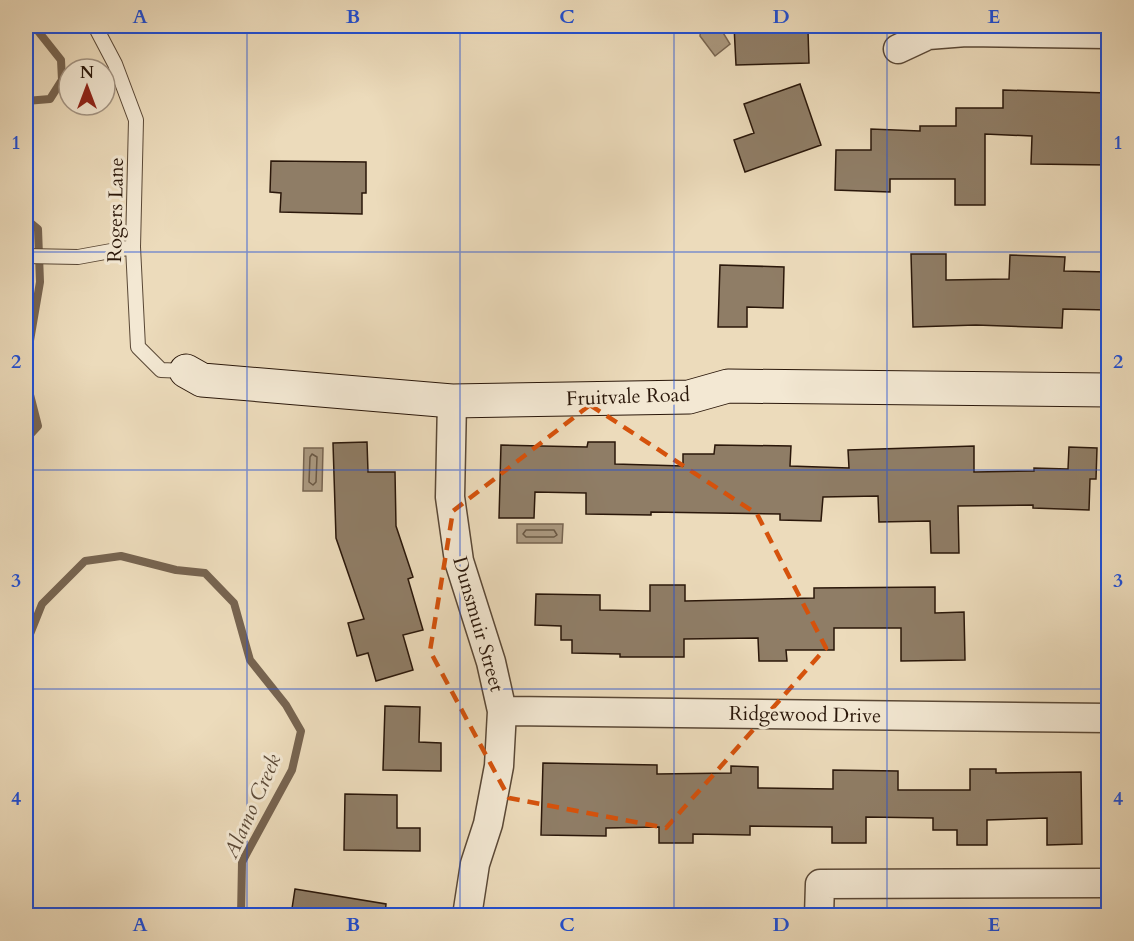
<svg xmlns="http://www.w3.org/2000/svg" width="1134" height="941" font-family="Cardo,serif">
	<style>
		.water { fill: #aa987f; stroke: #776450; stroke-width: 1.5 }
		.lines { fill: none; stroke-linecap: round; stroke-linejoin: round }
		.shore { stroke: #6a5844; stroke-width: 1.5 }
		.stream { stroke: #776450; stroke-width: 8 }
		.building { fill: #8f7d66; stroke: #2a170a; stroke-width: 1.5 }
		.lane-casing { stroke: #5a4836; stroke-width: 16 }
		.street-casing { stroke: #5a4836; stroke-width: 31 }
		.secondary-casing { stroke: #2a170a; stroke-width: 35 }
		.lane { stroke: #f3e8d3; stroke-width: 14 }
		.street { stroke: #f3e8d3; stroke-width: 28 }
		.secondary { stroke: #f3e8d3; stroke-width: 33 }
		.marked { fill: none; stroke: #d5520c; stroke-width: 4.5; stroke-dasharray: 12 8; stroke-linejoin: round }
		.grid { fill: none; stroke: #1d4ed8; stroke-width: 1.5; stroke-opacity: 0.55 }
		.labels { text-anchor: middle; stroke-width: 6; stroke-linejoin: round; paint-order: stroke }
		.street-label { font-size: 20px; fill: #2a170a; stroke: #f3e8d3 }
		.water-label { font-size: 21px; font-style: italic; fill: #5d4b39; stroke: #f3e8d3 }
		.neatline { fill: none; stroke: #1d4ed8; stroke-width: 2 }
		.grid-label { font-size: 20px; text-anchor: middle; font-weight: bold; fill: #1d4ed8 }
	</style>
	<rect width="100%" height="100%" fill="#ecdbbb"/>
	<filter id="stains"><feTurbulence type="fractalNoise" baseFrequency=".00333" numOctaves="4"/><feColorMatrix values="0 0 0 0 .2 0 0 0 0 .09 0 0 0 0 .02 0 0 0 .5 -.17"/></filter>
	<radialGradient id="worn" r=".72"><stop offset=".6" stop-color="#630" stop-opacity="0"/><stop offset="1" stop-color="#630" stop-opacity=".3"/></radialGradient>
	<path class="water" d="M701 26H722V31L730 44 715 56 700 36Z
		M304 448H323L322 491H303Z
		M517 524H563L562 543H517Z"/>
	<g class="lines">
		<path class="shore" d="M312 454 317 457 316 482 313 485 309 482 310 457Z
			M526 530H554L557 535 554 537H526L523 534Z"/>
		<path class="stream" d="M26 101 50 99 62 80 61 60 34 26
			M26 219 38 229 40 282 26 364
			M26 379 38 426 26 439
			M26 644 42 604 85 561 121 556 176 570 205 573 234 603 250 660 286 705 301 731 292 770 242 862 241 916"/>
	</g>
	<path class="building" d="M734 26H785V32L808 31 809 63 736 65Z
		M800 84 821 145 745 172 734 140 754 133 744 104Z
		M1003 90 1108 93V165L1031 164 1032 136 985 134V205H955V179H890V192L835 190 836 150H871V129L920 131V126H956V108H1003Z
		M271 161 366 162V193H362V214L280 212 281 193 270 192Z
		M911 254H946V280L1009 279 1010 255 1065 257 1064 271 1108 272V310L1063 309 1062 328 976 325 913 327Z
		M720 265 784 267 783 308 747 307V327H718Z
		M367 442 368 472H395L396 526 413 577 408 579 423 630 403 635 413 670 376 681 368 653 357 656 348 623 364 619 336 538 333 443Z
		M588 442H615V464L683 466V454H714L715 445 791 446 790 466 849 468 848 450 974 446V472L1034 471V468L1068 469 1069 447 1097 448 1096 479H1090L1089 510 1033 508V505L958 506 959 553H931L930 521 879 522 878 496 823 497 821 521 780 520V514L651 512V515L586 514V493L535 492 534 518H499L501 445 587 447Z
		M650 585H685V601L814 598V588L935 587V613L964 612 965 660 901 661V628H834V650H786L787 661H759L758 638 684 639V657H620V654L572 653V640H561V626L535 625 536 594 600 595V610L650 611Z
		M385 706 420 707 419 742 441 743V771L383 770Z
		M543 763 657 765V774L731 773V766L758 767V788L833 789V770L898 771V790H970V769H996V773L1081 772 1082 844 1047 845V818L987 820V845H957V830H933V818L866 817V843H832V827L750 826V835L693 834V843H659V827L606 828V836L541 835Z
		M345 794 397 795V828H420V851L344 850Z
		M295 889 386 904 385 915H291Z"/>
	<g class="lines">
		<defs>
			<path id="lane" d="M95 26 115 64 136 120 133 247 138 347 161 370 186 371
				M26 256 78 257 133 247"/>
			<path id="street" d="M898 49 928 35 966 32 1108 34
				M452 401 450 497 459 561 491 662 502 711 499 766 488 824 475 864 467 916
				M502 711 1108 718
				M819 916 820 884 1108 883"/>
			<path id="secondary" d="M186 371 202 380 452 401 689 397 728 386 1108 390"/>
		</defs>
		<use href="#lane" class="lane-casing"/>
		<use href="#street" class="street-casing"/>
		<use href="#secondary" class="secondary-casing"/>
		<use href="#lane" class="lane"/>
		<use href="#street" class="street"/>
		<use href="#secondary" class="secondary"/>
	</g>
	<path class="marked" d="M590 405 757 514 826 648 666 828 509 798 430 651 453 511Z"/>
	<path class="grid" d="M247 26V916M460 26V916M674 26V916M887 26V916M26 252H1108M26 470H1108M26 689H1108"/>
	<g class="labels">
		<g class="street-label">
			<text transform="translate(115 210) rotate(-89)" y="7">Rogers Lane</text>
			<text transform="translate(628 396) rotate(-2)" y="7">Fruitvale Road</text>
			<text transform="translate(479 624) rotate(74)" y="7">Dunsmuir Street</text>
			<text transform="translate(805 714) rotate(1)" y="7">Ridgewood Drive</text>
		</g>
		<g class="water-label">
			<text transform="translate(252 806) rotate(-66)" y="7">Alamo Creek</text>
		</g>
	</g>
	<rect width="1134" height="941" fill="none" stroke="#ecdbbb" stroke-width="66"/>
	<g transform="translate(87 87)"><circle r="28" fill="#f3e8d3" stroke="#a39483" stroke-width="1.5"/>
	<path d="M0-4.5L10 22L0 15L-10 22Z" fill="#8f2418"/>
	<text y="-9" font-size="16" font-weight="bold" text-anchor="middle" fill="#2a170a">N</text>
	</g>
	<rect x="33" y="33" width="1068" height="875" class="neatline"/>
	<g class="grid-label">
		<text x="140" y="23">A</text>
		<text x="353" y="23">B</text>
		<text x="567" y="23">C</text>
		<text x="781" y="23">D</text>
		<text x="994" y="23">E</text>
		<text x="16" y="149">1</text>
		<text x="1118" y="149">1</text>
		<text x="16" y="368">2</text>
		<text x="1118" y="368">2</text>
		<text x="16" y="587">3</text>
		<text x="1118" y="587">3</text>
		<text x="16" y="805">4</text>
		<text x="1118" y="805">4</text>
		<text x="140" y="931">A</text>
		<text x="353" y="931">B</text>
		<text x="567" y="931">C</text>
		<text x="781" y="931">D</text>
		<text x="994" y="931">E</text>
	</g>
	<rect width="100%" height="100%" filter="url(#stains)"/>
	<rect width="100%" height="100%" fill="url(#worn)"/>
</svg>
